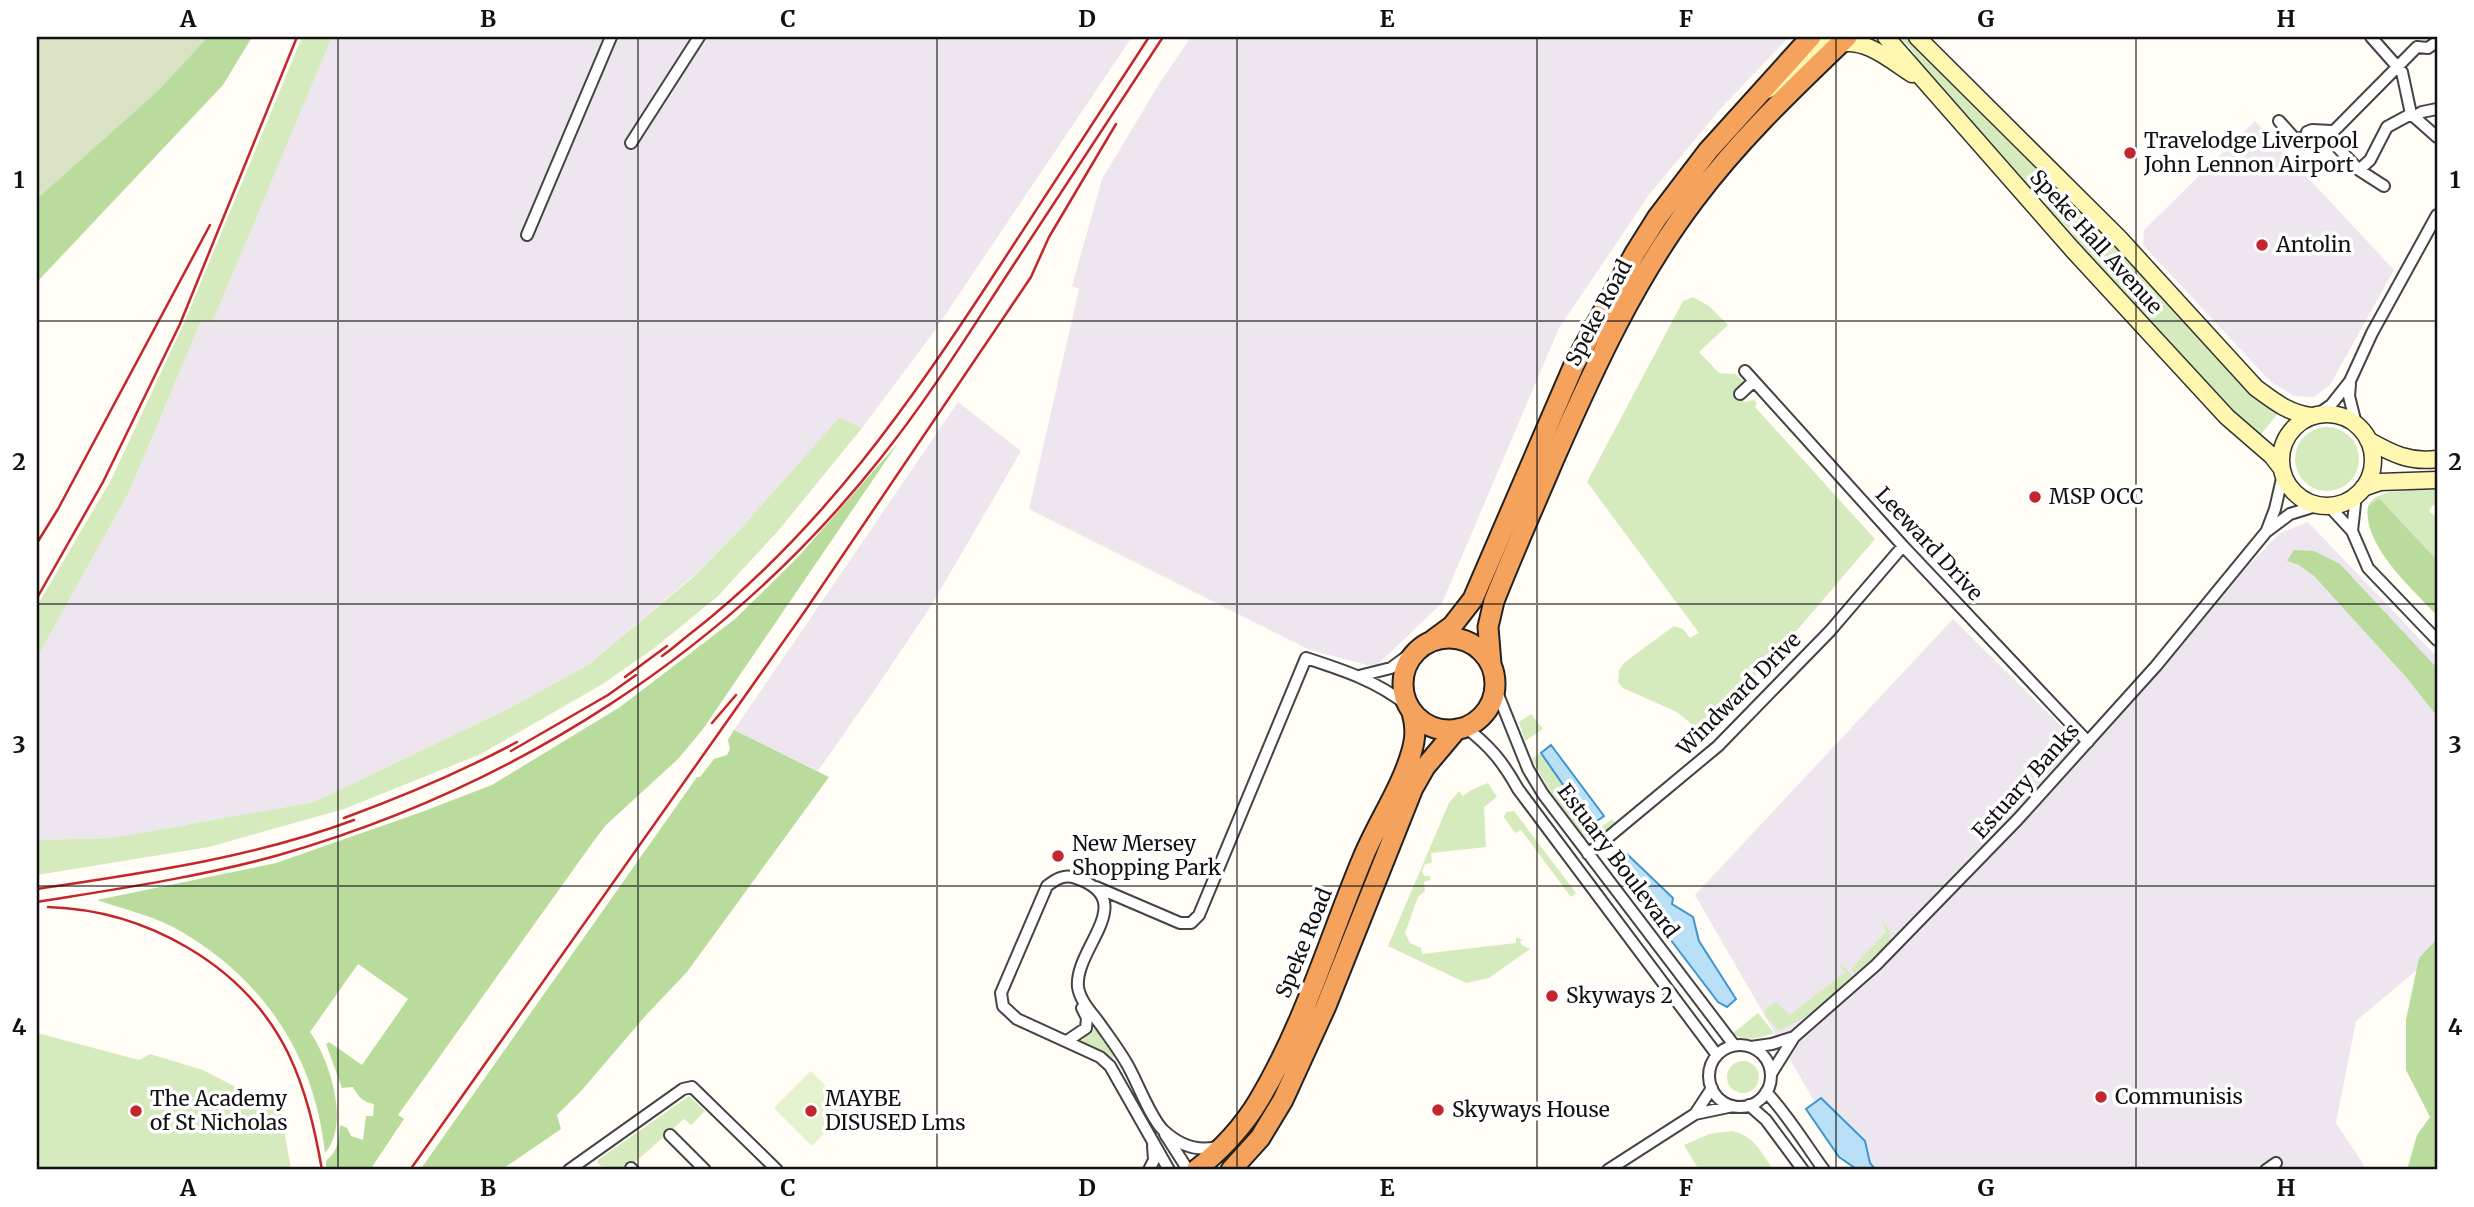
<svg xmlns="http://www.w3.org/2000/svg" width="2474" height="1207" font-family="Merriweather,serif">
	<style>
		.industrial { fill: #eee6ef }
		.green { fill: #d5ebbd }
		.forest { fill: #b9dc9c }
		.cemetery { fill: #d9e3c4 }
		.pitch { fill: #e6f2cf }
		.water { fill: #b9e0f7; stroke: #3f96cf; stroke-width: 2 }
		.lines { fill: none; stroke-linecap: round; stroke-linejoin: round }
		.street-casing { stroke: #444; stroke-width: 14 }
		.secondary-casing { stroke: #333; stroke-width: 19 }
		.highway-casing { stroke: #222; stroke-width: 23 }
		.street { stroke: #fff; stroke-width: 10 }
		.secondary { stroke: #fff6b0; stroke-width: 16 }
		.highway { stroke: #f5a25d; stroke-width: 19 }
		.rail { stroke: #c4262e; stroke-width: 2.5 }
		.grid { fill: none; stroke: #111; stroke-width: 2; stroke-opacity: 0.55 }
		.poi-dot { fill: #c4262e; stroke: #fff; stroke-width: 2.5 }
		.labels { text-anchor: middle; stroke-width: 7; stroke-linejoin: round; paint-order: stroke }
		.poi-label { font-size: 21px; fill: #111; stroke: #fff; text-anchor: start }
		.street-label { font-size: 21px; fill: #111; stroke: #fff }
		.neatline { fill: none; stroke: #111; stroke-width: 2.5 }
		.grid-label { font-size: 23px; text-anchor: middle; font-weight: bold; fill: #111 }
	</style>
	<rect width="100%" height="100%" fill="#fffdf5"/>
	<path class="industrial" d="M332 37H1132L933 333 862 428 839 419 744 525 692 577 588 665 510 708 314 802 112 838 37 840V658L129 492 202 319 212 322Z
		M1191 37H1789L1722 107 1649 195 1559 328 1442 603 1375 667 1310 650 1029 509 1079 289 1072 286 1102 179 1159 84Z
		M2255 121 2394 270 2330 385 2314 397 2294 396 2271 382 2143 245 2144 230Z
		M958 402 1021 451 931 606 878 685 818 771 734 730Z
		M2308 522 2437 657V953L2356 1021 2336 1123 2367 1170H1854L1695 895 1953 619 2077 742 2280 533Z"/>
	<path class="green" d="M302 37H332L212 323 202 319 129 492 37 658V606L111 480 185 321Z
		M1899 37H1906L2045 171C2036 179 2031 188 2036 200L1943 102 1912 50Z
		M2051 177 2269 407 2278 413 2260 436 2242 421 2083 252C2079 246 2076 238 2071 232 2056 214 2030 200 2051 177Z
		M1693 297 1709 306 1728 325 1699 352 1719 373 1736 374 1744 382 1734 390 1744 402 1754 400 1757 403 1755 407 1875 539 1781 649 1701 732 1677 712 1623 688 1618 682 1619 670 1625 662 1674 626 1683 629 1690 638 1699 633 1587 482 1683 301Z
		M839 418 862 428 778 531 717 597 653 649 601 685 481 754 344 809 209 847 37 875V840L112 838 314 802 510 708 588 665 692 578 744 525Z
		M2295 459a32 32 0 1 1 64 0a32 32 0 1 1-64 0Z
		M2437 489V507L2433 505 2429 511 2437 519V560L2379 498 2368 506C2377 486 2417 492 2437 489Z
		M1531 714 1543 729 1525 741 1519 722Z
		M1541 753 1591 825 1585 831 1589 836 1612 819 1617 825 1598 839 1585 838 1550 791 1532 759Z
		M1488 783 1497 797 1484 807 1486 847 1431 853 1432 863 1425 864 1422 871 1424 876H1430V880L1424 882 1425 891 1418 897 1405 933 1410 943 1421 948 1422 954 1516 943V937L1523 940 1520 941 1522 945 1530 949 1489 978 1466 983 1388 946 1449 803 1459 791 1463 796 1471 790Z
		M1514 811 1576 893 1571 897 1521 830 1515 833 1504 817 1506 812Z
		M1882 921 1890 931 1891 940 1856 974 1851 969 1886 932Z
		M1842 964 1853 977 1807 1016 1779 1031 1765 1015 1766 1008 1776 1002 1790 1015 1845 972 1840 966Z
		M1758 1013 1774 1033C1757 1039 1748 1041 1732 1034Z
		M1095 1028 1115 1056 1110 1060 1080 1042Z
		M37 1033 139 1060 150 1054 203 1070 281 1111 291 1170H37Z
		M1727 1077a16 16 0 1 1 32 0a16 16 0 1 1-32 0Z
		M689 1096 705 1111 691 1125 684 1119 626 1170H604L598 1163V1160Z
		M1732 1131C1754 1135 1761 1153 1774 1170H1699L1684 1145 1709 1134Z"/>
	<path class="forest" d="M164 37H252L223 85 37 282V166Z
		M898 443 703 729 678 759 606 825 593 842 398 1115 404 1119 370 1170H326V1161C338 1151 339 1141 340 1125L347 1128 351 1136 363 1140 366 1116H373L374 1104C363 1102 358 1097 353 1087L342 1088 326 1044 329 1042 362 1065 408 999 358 964 310 1032C329 1059 351 1123 325 1153 315 1057 265 981 182 932 156 916 125 910 97 900L276 863 419 813 492 785 620 707 735 619 798 557Z
		M2379 498 2437 560V615C2413 590 2362 545 2368 506Z
		M2294 550 2314 551 2340 564 2437 668V716L2406 677 2314 576 2299 565 2287 561Z
		M734 730 829 777 687 972 647 1014 582 1090 557 1115 561 1129 501 1170H420L697 777H700L714 759 727 755 730 749 728 740Z
		M2437 939V1170H2407L2417 1135 2430 1117 2406 1070V1020L2419 958Z"/>
	<path class="cemetery" d="M37 37H208L158 91 37 199Z"/>
	<path class="pitch" d="M811 1071 846 1107 843 1114 812 1146 774 1108Z"/>
	<path class="water" d="M1551 745 1604 816 1591 825 1541 753Z
		M1627 854 1673 898 1672 904 1693 917 1699 941 1736 999 1727 1007 1718 1002 1613 864Z
		M1821 1098 1865 1141 1870 1163 1876 1170H1858L1839 1157 1806 1109Z"/>
	<g class="lines">
		<defs>
			<path id="street" d="M2371 37 2402 72 2411 114 2437 137
				M2411 114 2387 127 2370 160 2359 170 2328 137 2417 47 2428 48 2435 43
				M2414 117 2422 112 2437 109
				M2279 121 2296 140 2299 138
				M2307 132 2312 130 2332 131
				M631 143 699 37
				M2359 170 2384 186
				M527 235 611 37
				M1745 371 1903 546 2088 742
				M2350 384 2349 396 2356 424
				M1740 394 1754 381
				M2318 414 2331 405 2350 381 2372 333 2437 215
				M2329 506 2352 531 2368 568 2437 640
				M2267 530 2275 509 2283 474
				M2352 531 2356 495
				M1359 676 1391 668 1418 648
				M1495 687 1528 769 1543 794 1734 1045
				M1465 727C1490 746 1503 762 1518 789L1717 1055
				M1588 854 1718 746 1830 631 1903 546
				M1096 887 1180 923H1191L1199 915 1306 658C1343 670 1377 681 1408 706
				M1067 1041 1086 1028 1087 1018 1082 1008
				M1709 1076a31 31 0 1 1 62 0a31 31 0 1 1-62 0Z
				M1751 1047 1772 1044 1794 1037
				M1771 1074 1794 1037 1876 965 2018 819 2156 666 2266 532 2290 514 2319 505
				M1766 1092C1788 1115 1805 1144 1824 1170
				M1749 1105 1766 1120 1803 1170
				M1695 1114 1712 1088
				M1165 1134 1188 1170
				M670 1135 705 1170
				M631 1168 633 1170
				M569 1170 683 1089 692 1087 777 1170
				M1149 1170 1154 1160 1153 1146
				M1169 1170 1110 1066 1100 1057 1017 1019 1003 1006 1001 993 1047 886C1056 879 1064 874 1076 878 1141 900 1074 948 1078 987 1080 1001 1092 1013 1100 1024 1109 1037 1119 1050 1127 1064 1137 1081 1150 1117 1163 1130 1178 1144 1196 1152 1216 1147
				M1608 1170 1695 1114 1733 1106
				M2266 1170 2276 1163"/>
			<path id="secondary" d="M1886 37 2072 249 2227 417 2272 456 2282 469
				M1917 37 2119 238 2256 388C2274 401 2288 413 2311 416
				M1839 44C1866 38 1890 60 1912 74
				M1767 90 1786 79 1828 37
				M2281 460a46 46 0 1 1 92 0a46 46 0 1 1-92 0Z
				M2368 440C2391 453 2410 463 2437 459
				M2363 488 2380 482 2437 480"/>
			<path id="highway" d="M1403 684a46 46 0 1 1 92 0a46 46 0 1 1-92 0Z
				M1433 640 1452 626 1473 599 1574 365 1635 253 1657 218 1708 151 1811 37
				M1491 664 1488 627 1494 601C1513 553 1534 506 1554 459 1594 368 1635 278 1695 199 1740 139 1794 88 1847 37
				M1196 1170C1220 1151 1243 1127 1259 1100 1304 1025 1329 939 1362 860 1377 823 1400 791 1411 754 1416 738 1416 727 1412 712
				M1231 1170 1260 1138 1283 1100 1326 1006 1413 788 1425 767 1457 729"/>
		</defs>
		<use href="#street" class="street-casing"/>
		<use href="#secondary" class="secondary-casing"/>
		<use href="#highway" class="highway-casing"/>
		<use href="#street" class="street"/>
		<use href="#secondary" class="secondary"/>
		<use href="#highway" class="highway"/>
		<path class="rail" d="M37 543 58 509 210 225
			M37 598 103 482 180 324 297 37
			M662 656C674 648 684 638 695 630 824 528 910 403 999 267 1049 190 1099 113 1149 37
			M625 677 667 646
			M712 723 736 695
			M511 751 608 695 636 675
			M344 818C404 796 461 772 517 742
			M37 889C143 873 252 858 354 820
			M37 902C117 889 200 877 279 855 515 787 727 652 880 459 925 403 964 341 1003 281 1056 199 1110 118 1163 37
			M48 907C145 910 244 964 288 1053 306 1090 315 1130 322 1170
			M410 1170 805 611 1031 277 1049 237 1116 124"/>
	</g>
	<path class="grid" d="M338 37V1170M638 37V1170M937 37V1170M1237 37V1170M1537 37V1170M1836 37V1170M2136 37V1170M37 321H2437M37 604H2437M37 886H2437"/>
	<g class="poi-dot">
		<circle cx="2130" cy="153" r="7"/>
		<circle cx="2262" cy="245" r="7"/>
		<circle cx="2035" cy="497" r="7"/>
		<circle cx="1058" cy="856" r="7"/>
		<circle cx="1552" cy="996" r="7"/>
		<circle cx="2101" cy="1097" r="7"/>
		<circle cx="1438" cy="1110" r="7"/>
		<circle cx="136" cy="1111" r="7"/>
		<circle cx="811" cy="1111" r="7"/>
	</g>
	<g class="labels">
		<g class="poi-label">
			<text x="2144" y="148">Travelodge Liverpool<tspan x="2144" dy="24">John Lennon Airport</tspan></text>
			<text x="2276" y="252">Antolin</text>
			<text x="2049" y="504">MSP OCC</text>
			<text x="1072" y="851">New Mersey<tspan x="1072" dy="24">Shopping Park</tspan></text>
			<text x="1566" y="1003">Skyways 2</text>
			<text x="2115" y="1104">Communisis</text>
			<text x="150" y="1106">The Academy<tspan x="150" dy="24">of St Nicholas</tspan></text>
			<text x="825" y="1106">MAYBE<tspan x="825" dy="24">DISUSED Lms</tspan></text>
			<text x="1452" y="1117">Skyways House</text>
		</g>
		<g class="street-label">
			<text transform="translate(2096 242) rotate(48)" y="7">Speke Hall Avenue</text>
			<text transform="translate(1599 313) rotate(-62)" y="7">Speke Road</text>
			<text transform="translate(1929 544) rotate(47)" y="7">Leeward Drive</text>
			<text transform="translate(1739 694) rotate(-45)" y="7">Windward Drive</text>
			<text transform="translate(2026 781) rotate(-48)" y="7">Estuary Banks</text>
			<text transform="translate(1618 861) rotate(53)" y="7">Estuary Boulevard</text>
			<text transform="translate(1304 943) rotate(-68)" y="7">Speke Road</text>
		</g>
	</g>
	<rect width="2474" height="1207" fill="none" stroke="#ffffff" stroke-width="77"/>
	<rect x="38" y="38" width="2398" height="1130" class="neatline"/>
	<g class="grid-label">
		<text x="188" y="27">A</text>
		<text x="488" y="27">B</text>
		<text x="788" y="27">C</text>
		<text x="1087" y="27">D</text>
		<text x="1387" y="27">E</text>
		<text x="1686" y="27">F</text>
		<text x="1986" y="27">G</text>
		<text x="2286" y="27">H</text>
		<text x="19" y="188">1</text>
		<text x="2455" y="188">1</text>
		<text x="19" y="470">2</text>
		<text x="2455" y="470">2</text>
		<text x="19" y="753">3</text>
		<text x="2455" y="753">3</text>
		<text x="19" y="1035">4</text>
		<text x="2455" y="1035">4</text>
		<text x="188" y="1196">A</text>
		<text x="488" y="1196">B</text>
		<text x="788" y="1196">C</text>
		<text x="1087" y="1196">D</text>
		<text x="1387" y="1196">E</text>
		<text x="1686" y="1196">F</text>
		<text x="1986" y="1196">G</text>
		<text x="2286" y="1196">H</text>
	</g>
</svg>
